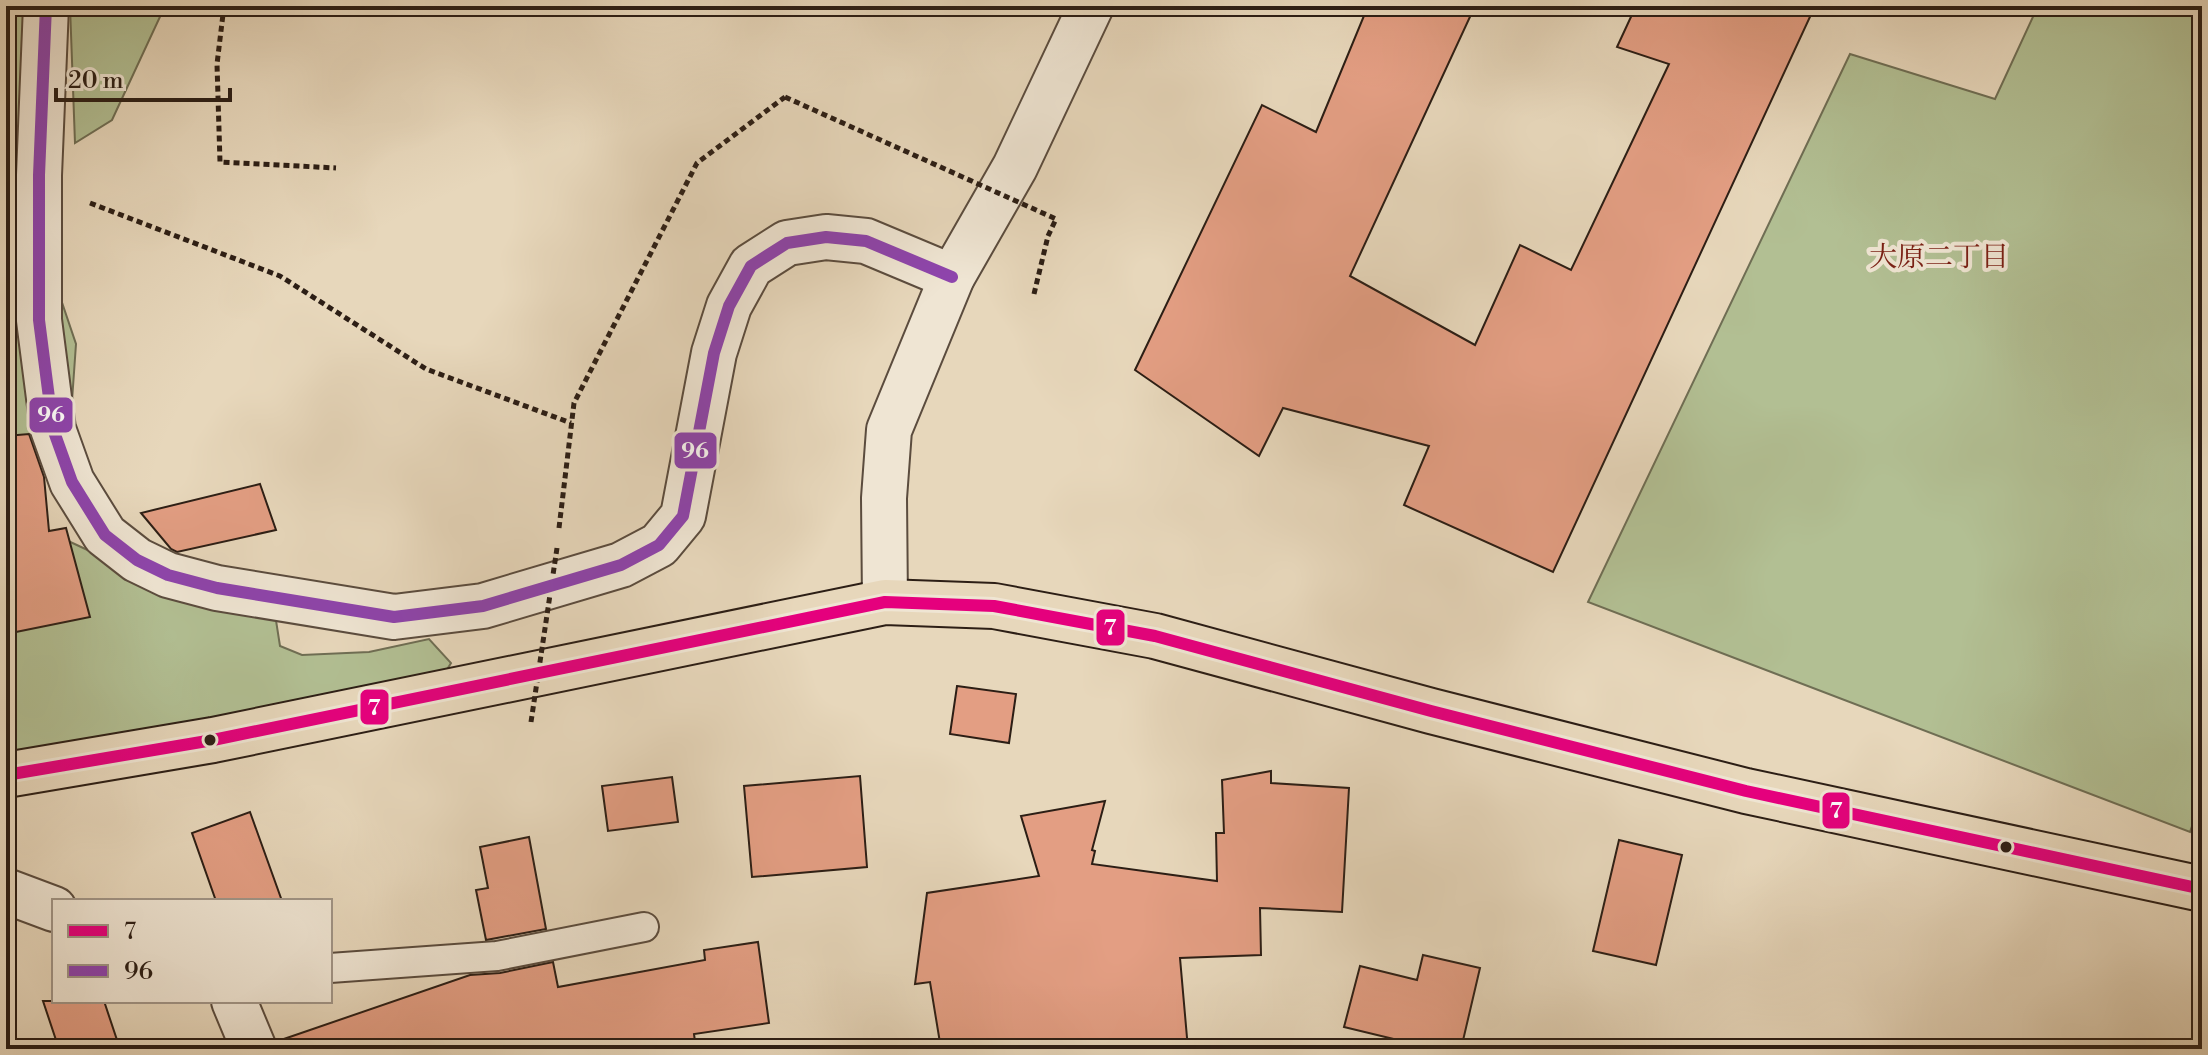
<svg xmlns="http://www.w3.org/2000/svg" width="2208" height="1055" font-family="'Libre Bodoni','Noto Serif JP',serif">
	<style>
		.green { fill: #b2bf93; stroke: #6f6e54; stroke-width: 2 }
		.building { fill: #e39e83; stroke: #2c1e15; stroke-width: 2 }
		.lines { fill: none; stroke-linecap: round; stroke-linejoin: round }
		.service-casing { stroke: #5b4c3e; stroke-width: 32 }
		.minor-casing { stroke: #5b4c3e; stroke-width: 48 }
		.tertiary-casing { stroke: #5b4c3e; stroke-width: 48 }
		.trunk-casing { stroke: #2c1e15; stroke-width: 48 }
		.path { stroke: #2c1e15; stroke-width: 5; stroke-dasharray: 6 4; stroke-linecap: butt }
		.service { stroke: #efe5d3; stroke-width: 28 }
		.minor { stroke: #efe5d3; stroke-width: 44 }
		.tertiary { stroke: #efe5d3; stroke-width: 44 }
		.trunk { stroke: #e7d7bb; stroke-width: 44 }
		.path-bridge { stroke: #2c1e15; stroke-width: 5; stroke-dasharray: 6 4; stroke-linecap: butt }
		.bus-1-casing { stroke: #efe5d3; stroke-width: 18 }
		.bus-2-casing { stroke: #efe5d3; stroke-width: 18 }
		.bus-1 { stroke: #e5007d; stroke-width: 12 }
		.bus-2 { stroke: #8e44ad; stroke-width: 12 }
		.bus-dot { fill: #2c1e15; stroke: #efe5d3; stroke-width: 3 }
		.labels { text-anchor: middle; stroke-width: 8; stroke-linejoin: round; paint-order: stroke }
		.neighbourhood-label { font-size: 28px; fill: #7a1f14; stroke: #efe5d3 }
		.line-badge { stroke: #efe5d3; stroke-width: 3 }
		.badge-label { font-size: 22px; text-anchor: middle; font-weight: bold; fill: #fff }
	</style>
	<rect width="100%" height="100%" fill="#e7d7bb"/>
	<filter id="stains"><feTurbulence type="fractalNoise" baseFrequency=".0025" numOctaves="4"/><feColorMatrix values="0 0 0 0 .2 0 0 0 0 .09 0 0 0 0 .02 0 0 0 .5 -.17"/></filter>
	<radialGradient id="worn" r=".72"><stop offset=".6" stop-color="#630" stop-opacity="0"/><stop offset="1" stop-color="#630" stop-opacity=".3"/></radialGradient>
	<path class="green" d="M6 6H25L27 199 76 344 71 415 40 452H6Z
		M70 6H165L112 120 75 143Z
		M2038 6H2202V797L2190 832 1588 602 1850 54 1995 99Z
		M6 512 139 574 275 614 280 646 302 655 369 652 429 639 451 663 438 684 6 764Z"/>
	<path class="building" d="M1368 6H1475L1350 276 1475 345 1520 245 1571 270 1669 64 1617 47 1636 6H1815L1553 572 1404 505 1429 446 1283 408 1259 456 1135 370 1262 105 1316 132Z
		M29 434 44 477 49 531 66 528 90 617 6 634V436Z
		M260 484 276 530 177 552 171 549 141 513Z
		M957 686 1016 694 1009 743 950 734Z
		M1271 771V783L1349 788 1342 912 1260 908 1261 955 1180 958 1188 1049H941L930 982 915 984 927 893 1039 876 1021 816 1105 801 1092 850 1095 851 1092 864 1217 881 1216 833H1224L1222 780Z
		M860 776 867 867 752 877 744 786Z
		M672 777 678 822 608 831 602 786Z
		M250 812 282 901H216L192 833Z
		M529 837 546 929 486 940 476 890 488 888 480 847Z
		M1619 840 1682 855 1656 965 1593 951Z
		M758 942 769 1023 694 1034 696 1049H279L278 1041 470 975 500 973 553 962 558 987 705 960 704 950Z
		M1423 955 1480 968 1461 1049H1435L1344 1027 1360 966 1417 980Z
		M43 1001H104L120 1049H59Z"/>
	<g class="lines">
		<defs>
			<path id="service" d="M330 968 497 956 644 927"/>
			<path id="minor" d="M46 6 39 175V320L53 429 72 482 105 535 137 560 168 575 217 588 394 617 483 606 621 565 659 545 683 516 714 353 729 306 751 266 787 243 826 237 866 241 952 277
				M6 891 54 909
				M234 1001 254 1049"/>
			<path id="tertiary" d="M885 602 884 498 889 430 952 277 1015 167 1091 6"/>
			<path id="trunk" d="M6 775 213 740 885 602 994 606 1155 636 1431 711 1746 791 2202 889"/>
		</defs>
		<use href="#service" class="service-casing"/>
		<use href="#minor" class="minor-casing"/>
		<use href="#tertiary" class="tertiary-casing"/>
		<use href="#trunk" class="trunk-casing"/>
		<path class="path" d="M224 6 217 64 220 162 336 168
			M90 203 280 276 426 369 571 423
			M1034 294 1048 236
			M559 528 574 403 697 163 785 97"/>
		<use href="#service" class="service"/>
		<use href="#minor" class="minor"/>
		<use href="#tertiary" class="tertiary"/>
		<use href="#trunk" class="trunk"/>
		<path class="path-bridge" d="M785 97 1056 219 1048 236
			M531 722 557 548"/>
		<defs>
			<path id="bus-1" d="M6 775 213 740 885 602 994 606 1155 636 1431 711 1746 791 2202 889"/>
			<path id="bus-2" d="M46 6 39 175V320L53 429 72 482 105 535 137 560 168 575 217 588 394 617 483 606 621 565 659 545 683 516 714 353 729 306 751 266 787 243 826 237 866 241 952 277"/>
		</defs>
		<use href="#bus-1" class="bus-1-casing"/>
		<use href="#bus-2" class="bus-2-casing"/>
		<use href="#bus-1" class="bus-1"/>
		<use href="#bus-2" class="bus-2"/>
	</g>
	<g class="bus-dot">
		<circle cx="210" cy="740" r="7"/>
		<circle cx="2006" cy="847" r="7"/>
	</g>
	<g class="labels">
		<g class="neighbourhood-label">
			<text x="1939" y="266">大原二丁目</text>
		</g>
	</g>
	<g class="line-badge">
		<rect x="28" y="396" width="46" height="38" rx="8" fill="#8e44ad"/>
		<rect x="673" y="431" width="45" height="39" rx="8" fill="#8e44ad"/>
		<rect x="1095" y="608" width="31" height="39" rx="8" fill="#e5007d"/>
		<rect x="359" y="688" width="31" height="38" rx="8" fill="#e5007d"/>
		<rect x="1821" y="791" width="30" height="39" rx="8" fill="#e5007d"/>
	</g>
	<g class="badge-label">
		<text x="51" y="422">96</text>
		<text x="695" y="458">96</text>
		<text x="1110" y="635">7</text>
		<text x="374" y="715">7</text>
		<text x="1836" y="818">7</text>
	</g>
	<rect width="2208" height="1055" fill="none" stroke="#e7d7bb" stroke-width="32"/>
	<rect x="8" y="8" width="2192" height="1039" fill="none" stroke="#2c1e15" stroke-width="4"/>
	<rect x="16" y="16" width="2176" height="1023" fill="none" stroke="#2c1e15" stroke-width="2"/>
	<rect x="52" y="899" width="280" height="104" fill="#efe5d3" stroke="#a19587" stroke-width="2"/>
	<rect x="68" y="925" width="40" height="12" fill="#e5007d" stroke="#a19587" stroke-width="2"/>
	<text x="124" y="939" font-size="24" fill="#2c1e15">7</text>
	<rect x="68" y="965" width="40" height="12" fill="#8e44ad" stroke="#a19587" stroke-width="2"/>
	<text x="124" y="979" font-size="24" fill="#2c1e15">96</text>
	<path d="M56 88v12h174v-12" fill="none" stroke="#2c1e15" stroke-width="4"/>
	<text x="68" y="88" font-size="24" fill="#2c1e15" stroke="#efe5d3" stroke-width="6" paint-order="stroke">20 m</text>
	<rect width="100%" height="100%" filter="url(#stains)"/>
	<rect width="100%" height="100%" fill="url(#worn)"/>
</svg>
